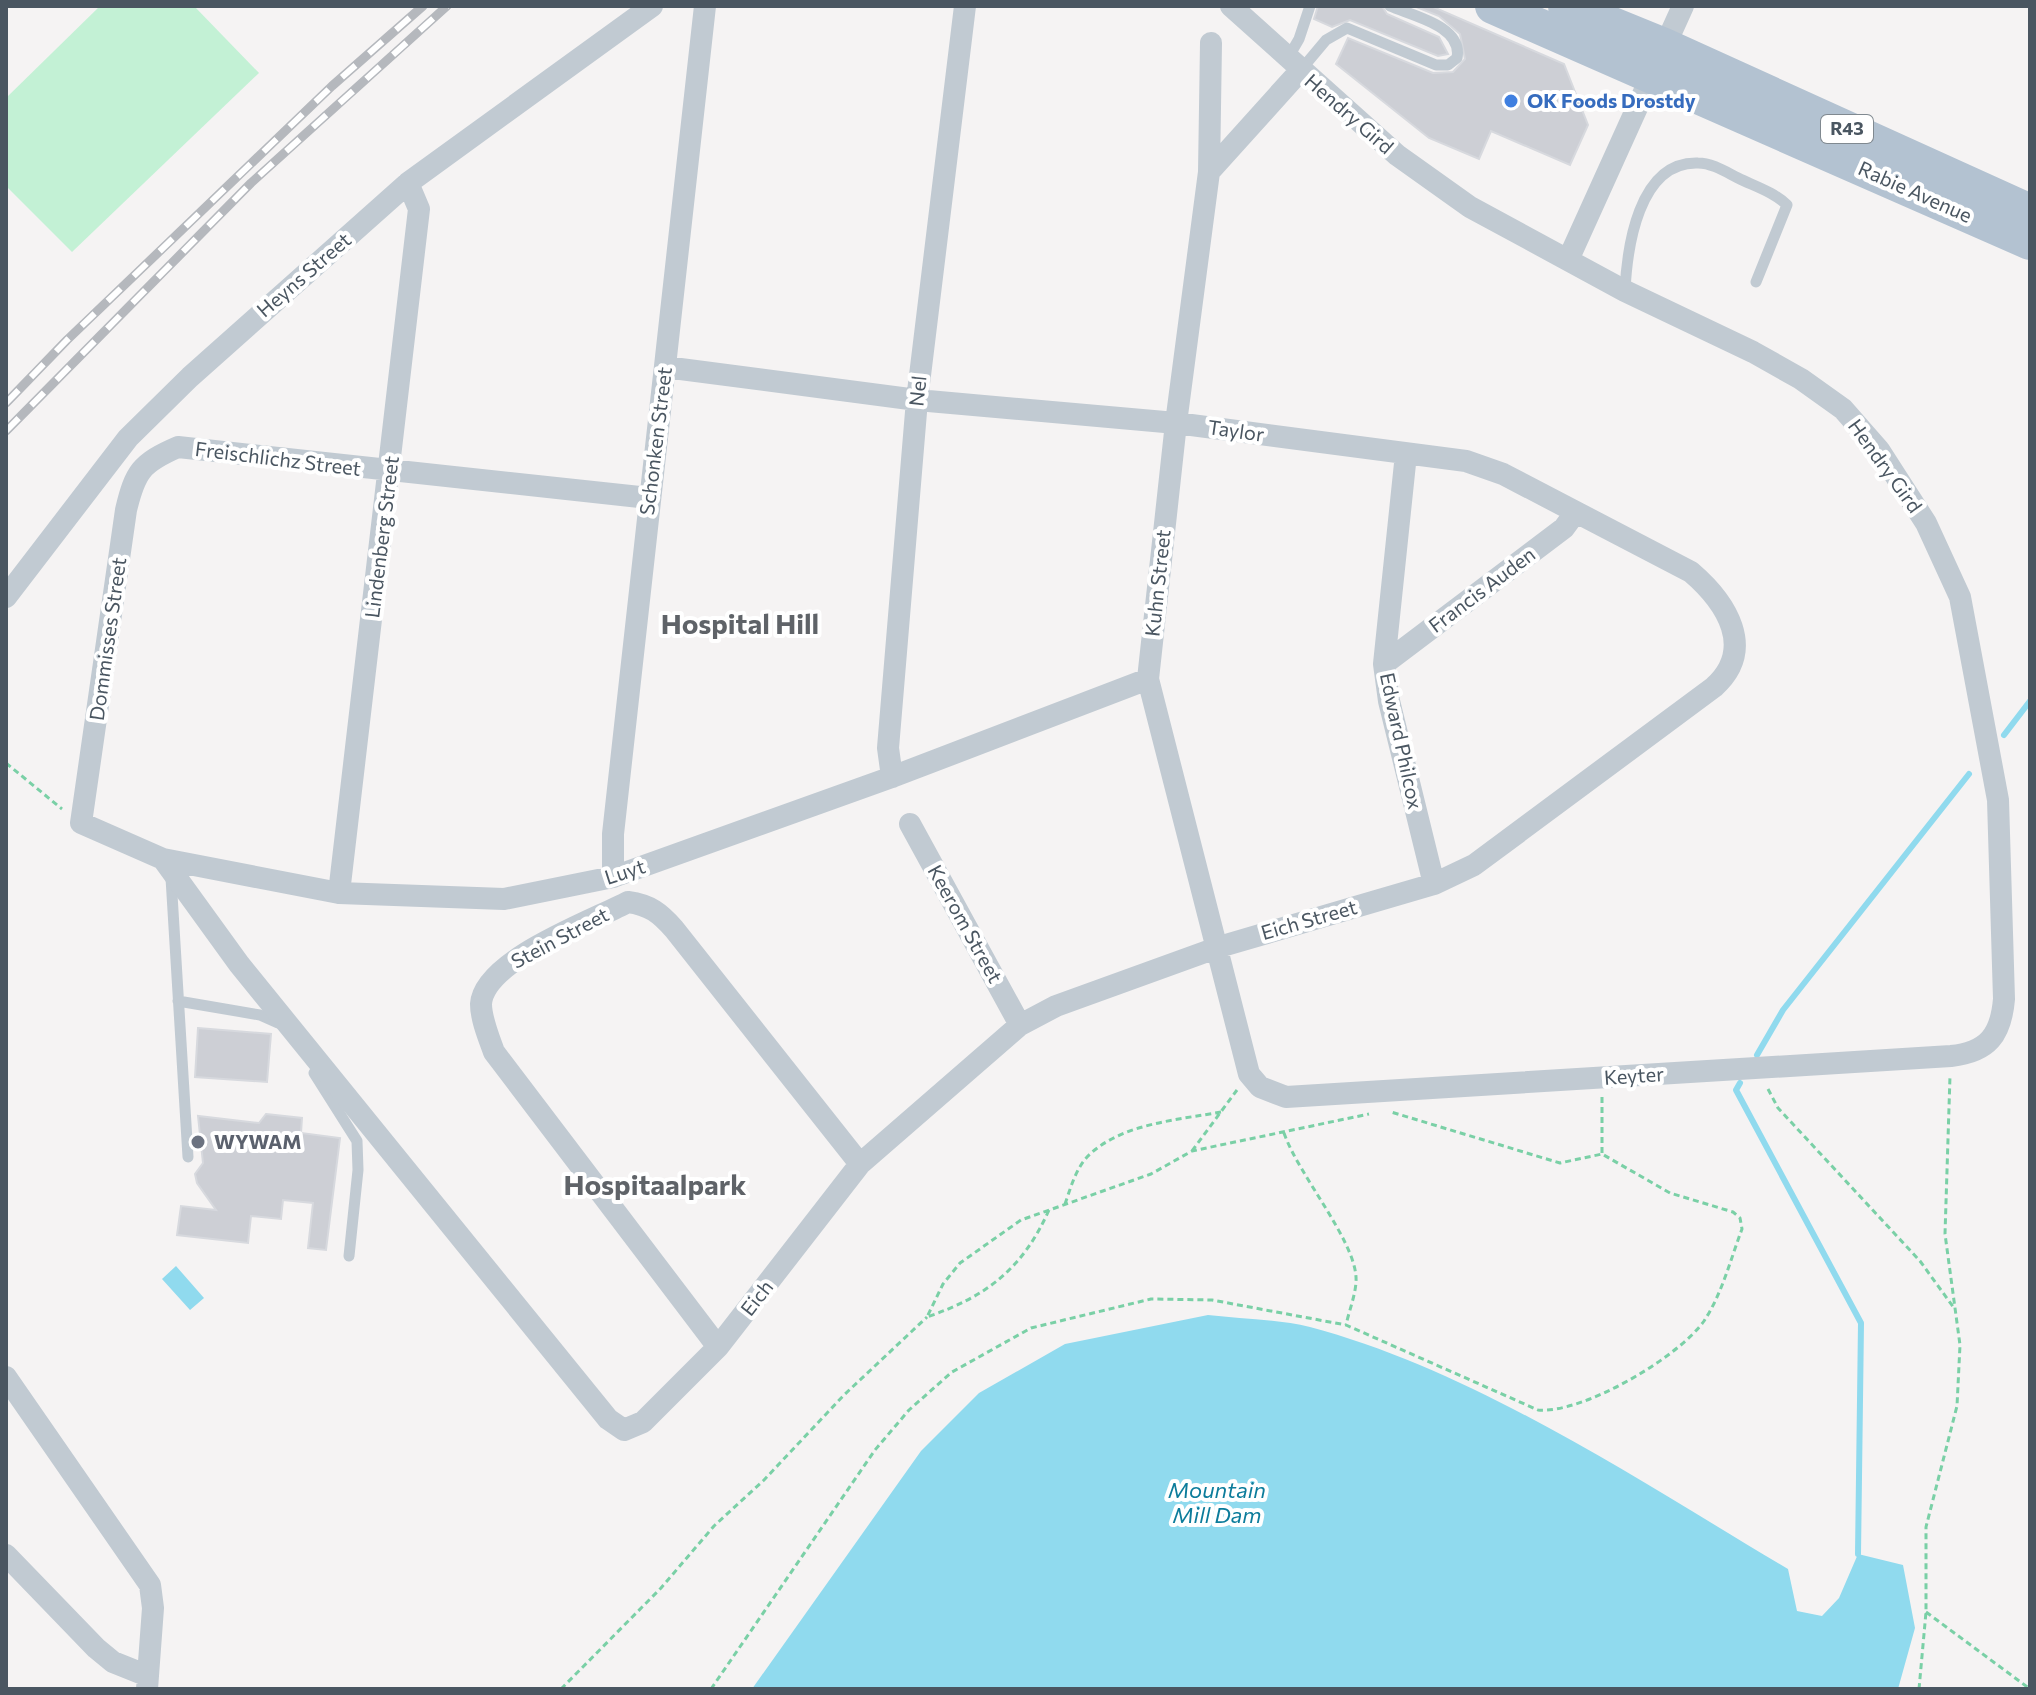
<svg xmlns="http://www.w3.org/2000/svg" width="2036" height="1695" font-family="Commissioner,sans-serif">
	<style>
		.green { fill: #c3f1d5 }
		.water { fill: #90daee }
		.lines { fill: none; stroke-linecap: round; stroke-linejoin: round }
		.stream { stroke: #90daee; stroke-width: 6 }
		.building { fill: #cdcfd5; stroke: #d7d9de; stroke-width: 2 }
		.path { stroke: #7ad0a6; stroke-width: 3; stroke-dasharray: 6 4; stroke-linecap: butt }
		.lane { stroke: #c1cad2; stroke-width: 11 }
		.street { stroke: #c1cad2; stroke-width: 22 }
		.primary { stroke: #b3c2d1; stroke-width: 36 }
		.rail-casing { stroke: #b5b8bd; stroke-width: 9 }
		.rail { stroke: #fff; stroke-width: 6; stroke-dasharray: 18; stroke-linecap: butt }
		.shop-dot { fill: #3f7fe0; stroke: #fff; stroke-width: 3 }
		.worship-dot { fill: #6b7280; stroke: #fff; stroke-width: 3 }
		.labels { text-anchor: middle; stroke-width: 8; stroke-linejoin: round; paint-order: stroke }
		.shield { fill: #fff; stroke: #808990; stroke-width: 2 }
		.shield-label { font-size: 18px; font-weight: bold; fill: #4a5661 }
		.shop-label { font-size: 20px; font-weight: bold; fill: #366cbe; stroke: #fff; text-anchor: start }
		.street-label { font-size: 20px; fill: #4a5661; stroke: #fff }
		.worship-label { font-size: 20px; font-weight: bold; fill: #5b616d; stroke: #fff; text-anchor: start }
		.water-label { font-size: 22px; font-style: italic; fill: #0c7c9b; stroke: #fff }
		.district-label { font-size: 28px; font-weight: bold; fill: #5f6368; stroke: #fff }
	</style>
	<rect width="100%" height="100%" fill="#f5f3f3"/>
	<path class="green" d="M100 6H194L259 73 72 252 6 186V98Z"/>
	<path class="water" d="M176 1266 204 1298 190 1310 162 1279Z
		M1208 1315C1241 1319 1278 1319 1310 1327 1476 1371 1641 1482 1788 1569L1797 1611 1822 1616 1839 1598 1858 1554 1903 1565 1915 1628 1898 1689H752L921 1451 979 1393 1065 1344Z"/>
	<g class="lines">
		<path class="stream" d="M2004 735 2030 701
			M1757 1055 1783 1010 1969 774
			M1740 1083 1736 1090 1861 1323 1858 1554"/>
	</g>
	<path class="building" d="M1318 6H1382L1387 14 1439 37 1448 54 1438 56 1350 20 1332 27 1314 19Z
		M1414 6H1431L1564 64 1588 125 1570 165 1491 131 1479 159 1429 138 1336 64 1348 38 1433 73 1453 72 1465 59 1460 34 1439 16Z
		M198 1028 271 1034 267 1082 195 1077Z
		M266 1114 302 1118 301 1133 340 1138 326 1250 308 1248 313 1203 283 1200 281 1219 251 1216 248 1243 177 1235 181 1206 216 1210 197 1183 195 1174 203 1163 198 1116 259 1123Z"/>
	<g class="lines">
		<path class="path" d="M6 763 62 809
			M1768 1089 1778 1108 1920 1261 1954 1308
			M1602 1097V1154
			M1284 1133C1298 1174 1354 1239 1356 1277 1357 1291 1349 1311 1346 1325
			M1192 1151 1237 1090
			M1065 1204C1071 1187 1076 1167 1090 1154 1124 1123 1178 1120 1221 1112
			M1049 1210C1023 1268 988 1296 927 1317L943 1284 960 1263 1021 1220 1151 1174 1192 1151 1369 1114
			M1926 1612 2030 1689
			M561 1689 661 1588 714 1526 764 1480 844 1395 927 1317
			M711 1689 875 1450 909 1410 952 1372 1031 1328 1151 1299 1212 1300 1346 1325 1538 1410C1582 1414 1678 1358 1704 1321 1722 1294 1731 1258 1742 1229L1740 1218 1733 1212 1670 1193 1602 1154 1560 1163 1391 1112
			M1919 1689 1926 1612V1527L1957 1406 1960 1345 1945 1234 1950 1076"/>
		<path class="lane" d="M1288 58 1299 39 1310 6
			M1300 71 1326 40 1347 28 1436 65H1448L1457 58C1463 26 1413 16 1390 6
			M1625 291C1627 249 1638 161 1698 163 1712 163 1726 172 1738 178 1754 186 1774 192 1787 205L1756 282
			M171 878 188 1157
			M178 1001 260 1015 278 1023
			M314 1073 357 1141 358 1170 349 1256"/>
		<path class="street" d="M1231 6 1397 155 1470 207 1625 291 1753 352 1801 379 1843 409 1879 450 1926 523 1960 597 1998 800 2004 999C2001 1035 1988 1052 1951 1056L1286 1097 1260 1087 1249 1074 1148 679 1176 423 1209 172 1300 71
			M1209 172 1211 43
			M1568 260 1683 6
			M1406 454 1384 664 1389 701 1434 884
			M649 498 178 447C141 463 135 472 126 510L81 823 163 859 339 893 504 899 613 877 892 777 1148 679
			M6 597 128 438 190 377 408 183 652 6
			M1384 664 1564 528 1575 513
			M892 777 888 748 917 400 965 6
			M910 824 1020 1025
			M163 859 239 964 608 1419 624 1430 643 1422 718 1347 860 1164 1020 1025 1056 1006 1219 947 1434 884 1474 865 1714 687C1756 649 1727 603 1691 572L1503 474 1466 461 1176 423 917 400 665 367
			M613 877V834L705 6
			M339 893 419 209 408 183
			M718 1347 494 1052C489 1038 481 1019 481 1004 484 960 592 921 628 902 650 905 660 913 674 929L860 1164
			M6 1377 150 1585 153 1608 147 1689
			M6 1555 96 1648 113 1662 148 1676"/>
		<path class="primary" d="M1493 6 2030 242
			M1566 6 1664 46 2030 212"/>
		<defs>
			<path id="rail" d="M6 403 67 340 332 86 423 6
				M6 431 251 183 447 6"/>
		</defs>
		<use href="#rail" class="rail-casing"/>
		<use href="#rail" class="rail"/>
	</g>
	<circle class="shop-dot" cx="1511" cy="101" r="8"/>
	<circle class="worship-dot" cx="198" cy="1142" r="8"/>
	<g class="labels">
		<rect class="shield" x="1821" y="115" width="52" height="28" rx="6"/>
		<g class="shield-label">
			<text x="1847" y="135">R43</text>
		</g>
		<g class="shop-label">
			<text x="1527" y="108">OK Foods Drostdy</text>
		</g>
		<g class="street-label">
			<text transform="translate(1349 114) rotate(41)" y="7">Hendry Gird</text>
			<text transform="translate(1915 192) rotate(24)" y="7">Rabie Avenue</text>
			<text transform="translate(304 275) rotate(-41)" y="7">Heyns Street</text>
			<text transform="translate(918 391) rotate(-84)" y="7">Nel</text>
			<text transform="translate(1236 431) rotate(8)" y="7">Taylor</text>
			<text transform="translate(656 441) rotate(-83)" y="7">Schonken Street</text>
			<text transform="translate(278 459) rotate(7)" y="7">Freischlichz Street</text>
			<text transform="translate(1885 466) rotate(54)" y="7">Hendry Gird</text>
			<text transform="translate(382 537) rotate(-83)" y="7">Lindenberg Street</text>
			<text transform="translate(1158 583) rotate(-84)" y="7">Kuhn Street</text>
			<text transform="translate(1482 590) rotate(-37)" y="7">Francis Auden</text>
			<text transform="translate(108 639) rotate(-82)" y="7">Dommisses Street</text>
			<text transform="translate(1401 741) rotate(78)" y="7">Edward Philcox</text>
			<text transform="translate(625 872) rotate(-18)" y="7">Luyt</text>
			<text transform="translate(1309 920) rotate(-16)" y="7">Eich Street</text>
			<text transform="translate(965 924) rotate(61)" y="7">Keerom Street</text>
			<text transform="translate(560 938) rotate(-28)" y="7">Stein Street</text>
			<text transform="translate(1634 1076) rotate(-4)" y="7">Keyter</text>
			<text transform="translate(757 1298) rotate(-52)" y="7">Eich</text>
		</g>
		<g class="worship-label">
			<text x="214" y="1149">WYWAM</text>
		</g>
		<g class="water-label">
			<text x="1217" y="1498">Mountain<tspan x="1217" dy="25">Mill Dam</tspan></text>
		</g>
		<g class="district-label">
			<text x="740" y="634">Hospital Hill</text>
			<text x="655" y="1195">Hospitaalpark</text>
		</g>
	</g>
	<rect width="2036" height="1695" fill="none" stroke="#4a5661" stroke-width="16"/>
</svg>
